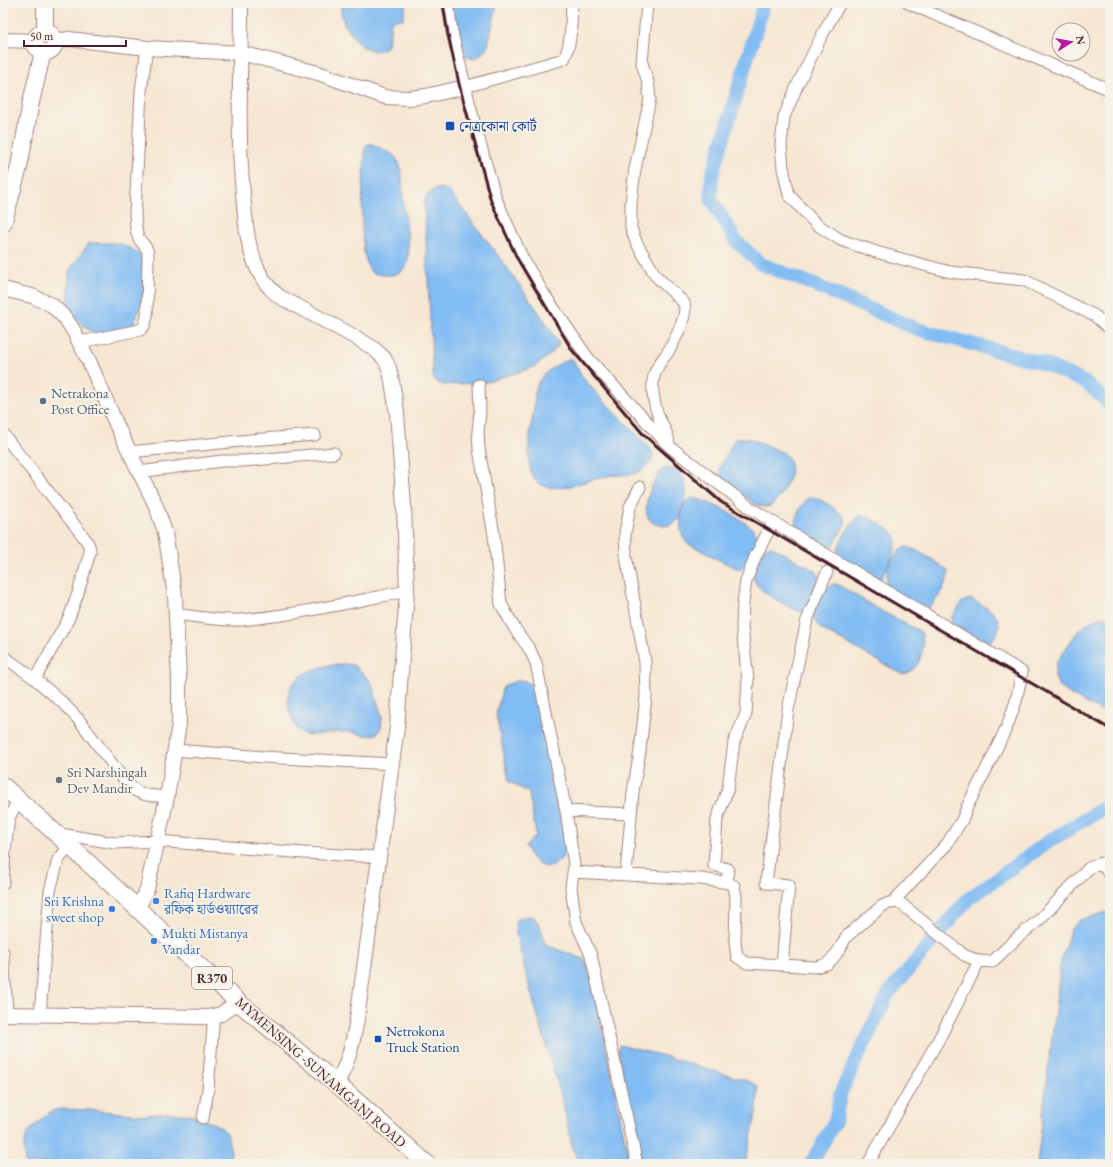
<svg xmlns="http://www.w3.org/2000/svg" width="1113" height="1167" font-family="'EB Garamond','Noto Serif Bengali',serif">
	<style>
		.water { fill: #81bcf3; stroke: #666e8f }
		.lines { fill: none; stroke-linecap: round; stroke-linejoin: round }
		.canal { stroke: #81bcf3; stroke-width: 14 }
		.minor-casing { stroke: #a0837f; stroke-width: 13 }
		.tertiary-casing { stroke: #a0837f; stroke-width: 16 }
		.secondary-casing { stroke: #a0837f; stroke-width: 18 }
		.primary-casing { stroke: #a0837f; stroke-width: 19 }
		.minor { stroke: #fff; stroke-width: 11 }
		.tertiary { stroke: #fff; stroke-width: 14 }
		.secondary { stroke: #fff; stroke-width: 16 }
		.primary { stroke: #fff; stroke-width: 17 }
		.rail { stroke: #4a1f2b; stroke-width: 3 }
		.transit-dot { fill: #1a4fb4; stroke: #f7f3e8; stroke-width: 1.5 }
		.service-dot { fill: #5c6f8a; stroke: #f7f3e8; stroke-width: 1.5 }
		.worship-dot { fill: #6b7280; stroke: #f7f3e8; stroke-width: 1.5 }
		.shop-dot { fill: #3f7fe0; stroke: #f7f3e8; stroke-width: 1.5 }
		.labels { text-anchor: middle; stroke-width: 4; stroke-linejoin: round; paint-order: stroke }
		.shield { fill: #f7f3e8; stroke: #7e5f64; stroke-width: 1 }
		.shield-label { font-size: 13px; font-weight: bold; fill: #4a1f2b }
		.transit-label { font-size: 14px; fill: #164399; stroke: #f7f3e8; text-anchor: start }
		.service-label { font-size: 14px; fill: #4e5e75; stroke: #f7f3e8; text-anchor: start }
		.worship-label { font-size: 14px; fill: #5b616d; stroke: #f7f3e8; text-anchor: start }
		.shop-label { font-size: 14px; fill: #366cbe; stroke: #f7f3e8; text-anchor: start }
		.street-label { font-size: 14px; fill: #4a1f2b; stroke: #f7f3e8 }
	</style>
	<rect width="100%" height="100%" fill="#f7f3e8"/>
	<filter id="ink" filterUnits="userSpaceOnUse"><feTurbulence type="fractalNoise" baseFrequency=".025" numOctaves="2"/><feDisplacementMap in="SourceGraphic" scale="8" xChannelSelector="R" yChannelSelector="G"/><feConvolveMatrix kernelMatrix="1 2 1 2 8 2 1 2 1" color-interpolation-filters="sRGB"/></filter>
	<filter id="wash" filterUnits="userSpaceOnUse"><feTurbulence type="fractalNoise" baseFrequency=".012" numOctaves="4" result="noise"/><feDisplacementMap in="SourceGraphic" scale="16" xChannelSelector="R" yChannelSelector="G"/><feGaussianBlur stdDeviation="0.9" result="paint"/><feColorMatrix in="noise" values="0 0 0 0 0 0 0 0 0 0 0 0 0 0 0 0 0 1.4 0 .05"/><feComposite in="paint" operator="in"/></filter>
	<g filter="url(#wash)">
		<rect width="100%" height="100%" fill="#f6e7d3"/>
		<path class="water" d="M341 3H406L403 19H395L391 22 388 46 380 50 374 51 361 46 345 26 341 12Z
			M450 3H496V9L488 45C485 52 480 56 473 59L463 55 454 33Z
			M369 144H372C380 148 391 152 396 158 404 167 402 189 403 200 404 214 414 258 404 269 395 278 383 275 372 273 355 255 365 172 365 146Z
			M440 188 448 190 503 262 543 318 559 344 552 353 534 367 487 382 444 385 436 382 433 377 424 201 430 191Z
			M89 243H119L142 254 147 287 133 327 96 335 68 313 69 271Z
			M569 359 573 360 583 378 600 397 651 449 653 453 652 460C648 464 643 470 639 472 632 476 611 474 602 477 584 481 559 494 540 484 521 474 531 427 534 409 535 402 534 392 537 385 542 372 557 365 569 359Z
			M740 438 751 439 784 453 789 459 791 471 788 481 780 496 771 506 764 507 757 505 726 483 720 475V467L735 439Z
			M668 468C688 472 689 490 683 507 682 511 680 518 677 521 671 527 663 526 656 524 653 523 651 522 649 519 642 508 650 487 657 478 658 476 660 472 662 470 663 469 666 469 668 468Z
			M812 497C822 499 842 512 846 521L844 526 832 547 826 549 795 530C793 519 802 500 812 497Z
			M691 498C706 499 752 522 757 535 759 541 755 547 753 553 750 560 747 566 739 569L725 563 687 543C677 533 679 506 691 498Z
			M863 515C873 520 885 525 893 533 903 544 885 570 879 582L837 555C837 545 853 517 863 515Z
			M771 546 816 571C823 582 812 598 807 609L800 612C786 605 757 593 753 577L764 548Z
			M907 547 911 548 933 560 948 571C950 582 935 604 925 610L887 588C884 573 892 551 907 547Z
			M833 584H837L883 612 921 632C926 647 920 673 902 674L821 629C819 626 815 622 814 618 812 607 823 588 833 584Z
			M971 599C983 606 1003 613 998 630 997 635 991 642 986 644L951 625 952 617 962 602Z
			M1102 617H1110V713H1105L1071 695 1059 686 1055 677 1056 663 1078 631 1088 623Z
			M344 664 353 665 367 677 372 684 382 717 381 727 378 733C367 739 359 732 348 732 335 731 313 738 302 733 296 731 294 723 292 718 275 680 312 665 344 664Z
			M519 680 525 681 531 684 536 696 547 740 567 847C561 863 549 875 534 860 531 857 528 851 525 847L536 835 529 793 509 781 496 714 503 686Z
			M1110 911V1164H1037L1061 961 1070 930 1080 920Z
			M531 916C542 921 542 935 545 945L584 959 592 979 630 1164H578L571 1141 562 1099 531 993 516 933 515 923 518 918Z
			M619 1045 664 1056 748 1081 757 1086C761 1103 749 1145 745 1164H652L640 1157 618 1050Z
			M59 1109 90 1110 144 1115 169 1113 191 1115 215 1124 223 1129 227 1133 231 1152 229 1164H25L24 1145 28 1132 50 1112Z"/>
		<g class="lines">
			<path class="canal" d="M764 3 712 176 711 199 720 214 736 241 761 264 807 282 917 329 1045 364 1086 383 1110 404
				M811 1164 835 1121 841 1092 888 994 967 900 1048 842 1110 804"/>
		</g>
	</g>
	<g filter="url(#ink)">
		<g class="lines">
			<defs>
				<path id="minor" d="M448 3 452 32 457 53 476 129 496 199 522 257 544 294 588 358 669 446 752 509 830 557 1022 672 1016 701 1008 724 993 756 968 805 962 820 947 844 892 903
					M647 3 642 63 648 82 650 99 635 169 631 203V228L636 242 656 276 684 303C688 315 675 340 668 352 664 358 657 365 655 373 650 386 654 405 659 418 663 426 669 435 669 444
					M840 3 822 35 797 86 784 117 781 145 783 168 789 195 816 224 841 240 876 252 950 272 1024 280 1095 316 1110 329
					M908 3 1110 90
					M465 87 564 59C572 43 571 21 572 3
					M80 342 140 330 144 326 147 317 148 253C146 245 143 245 139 239 135 233 136 221 135 214L141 91 147 48
					M479 385 480 411 478 431 479 449 494 535 501 604 515 629 530 650 536 663 566 811 574 865 571 888 576 922 591 955 637 1164
					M3 434 83 536C87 541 90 545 90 552L78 593 69 618 35 679
					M130 452 250 440 315 435
					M139 472 222 461H243L334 453
					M176 614C197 617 219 621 240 620 296 615 352 602 407 591
					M3 656 35 679 62 702 79 720 125 781 136 791 146 795 167 797
					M175 750 264 757 392 764
					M566 811 631 814
					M57 832 60 834 115 843 157 841 304 853 379 857
					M1101 863 1110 875
					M573 872 701 879 729 883 734 886 736 897 735 943 737 957 747 963 816 967 827 964 834 957 841 947 846 937 882 906 889 903 899 902 964 955 979 961 992 962 1017 938 1039 920 1089 868 1110 860
					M626 874 633 792 640 751 646 696 645 662 626 556 625 533 630 507 640 487
					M3 883 5 850 9 818 18 800
					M727 883 728 869 714 865 717 819 728 788 734 742 746 714 748 680 742 628 743 602 746 581 755 557 773 522
					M3 952 7 1014
					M782 965 789 885 766 883 788 710 807 620 827 572
					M40 1015 50 891 58 860 70 846
					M203 1118 208 1090 213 1026V1016
					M868 1164 940 1037 979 961"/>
				<path id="tertiary" d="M241 3C241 67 237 131 243 194 245 215 246 238 253 257 258 273 266 287 280 297L355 337 373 348 384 358 389 368 392 381 397 413 404 506 407 591 397 727 357 1019C353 1041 349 1064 336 1083
					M3 40 35 41
					M55 41 69 39 147 48 241 53 318 73 385 97 409 98 426 96 465 87
					M3 289 32 296 52 305 66 319 73 330 89 361 117 426 156 506 165 532 175 596 179 678V724L167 797 147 889 142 900 137 908
					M3 1014 208 1017 221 1014 238 1002"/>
				<path id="secondary" d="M45 3V32
					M35 42a10 10 0 1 1 20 0a10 10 0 1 1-20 0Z
					M3 224 19 167 31 102 43 52"/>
				<path id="primary" d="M3 786 70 846 238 1002 336 1083 427 1164"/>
			</defs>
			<use href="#minor" class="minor-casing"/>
			<use href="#tertiary" class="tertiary-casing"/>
			<use href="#secondary" class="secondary-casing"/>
			<use href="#primary" class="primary-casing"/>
			<use href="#minor" class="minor"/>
			<use href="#tertiary" class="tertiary"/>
			<use href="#secondary" class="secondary"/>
			<use href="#primary" class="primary"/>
			<path class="rail" d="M443 3 448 34 460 88 491 201 517 258 572 350 643 434 721 502 1110 729"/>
		</g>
	</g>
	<g class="transit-dot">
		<rect x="445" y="121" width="10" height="10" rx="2"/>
		<rect x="374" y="1035" width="8" height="8" rx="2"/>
	</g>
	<circle class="service-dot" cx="43" cy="401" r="4"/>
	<circle class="worship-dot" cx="59" cy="780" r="4"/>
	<g class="shop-dot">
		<circle cx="156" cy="901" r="4"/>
		<circle cx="112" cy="909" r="4"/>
		<circle cx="154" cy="941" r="4"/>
	</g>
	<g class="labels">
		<rect class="shield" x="192" y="967" width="40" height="22" rx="3"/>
		<g class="shield-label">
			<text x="212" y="983">R370</text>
		</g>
		<g class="transit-label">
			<text x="459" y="131">নেত্রকোনা কোর্ট</text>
			<text x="386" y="1036">Netrokona<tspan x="386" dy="16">Truck Station</tspan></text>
		</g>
		<g class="service-label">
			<text x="51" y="398">Netrakona<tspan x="51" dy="16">Post Office</tspan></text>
		</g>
		<g class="worship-label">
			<text x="67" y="777">Sri Narshingah<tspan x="67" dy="16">Dev Mandir</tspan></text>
		</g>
		<g class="shop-label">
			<text x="164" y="898">Rafiq Hardware<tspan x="164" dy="16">রফিক হার্ডওয়্যারের</tspan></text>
			<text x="104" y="906" text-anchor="end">Sri Krishna<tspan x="104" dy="16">sweet shop</tspan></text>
			<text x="162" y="938">Mukti Mistanya<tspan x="162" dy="16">Vandar</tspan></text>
		</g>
		<g class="street-label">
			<text transform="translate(321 1072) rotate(41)" y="5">MYMENSING -SUNAMGANJ ROAD</text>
		</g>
	</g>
	<rect width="1113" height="1167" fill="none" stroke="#f7f3e8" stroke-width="16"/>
	<g transform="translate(1071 42) rotate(79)"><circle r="19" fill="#f7f3e8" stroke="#b29e9c"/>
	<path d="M0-3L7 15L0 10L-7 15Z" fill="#b5179e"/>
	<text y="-6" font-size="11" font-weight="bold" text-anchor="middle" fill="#4a1f2b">N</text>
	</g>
	<path d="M24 40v6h102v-6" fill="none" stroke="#4a1f2b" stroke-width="2"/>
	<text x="30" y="40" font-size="12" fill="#4a1f2b" stroke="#f7f3e8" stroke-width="3" paint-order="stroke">50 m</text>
</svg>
